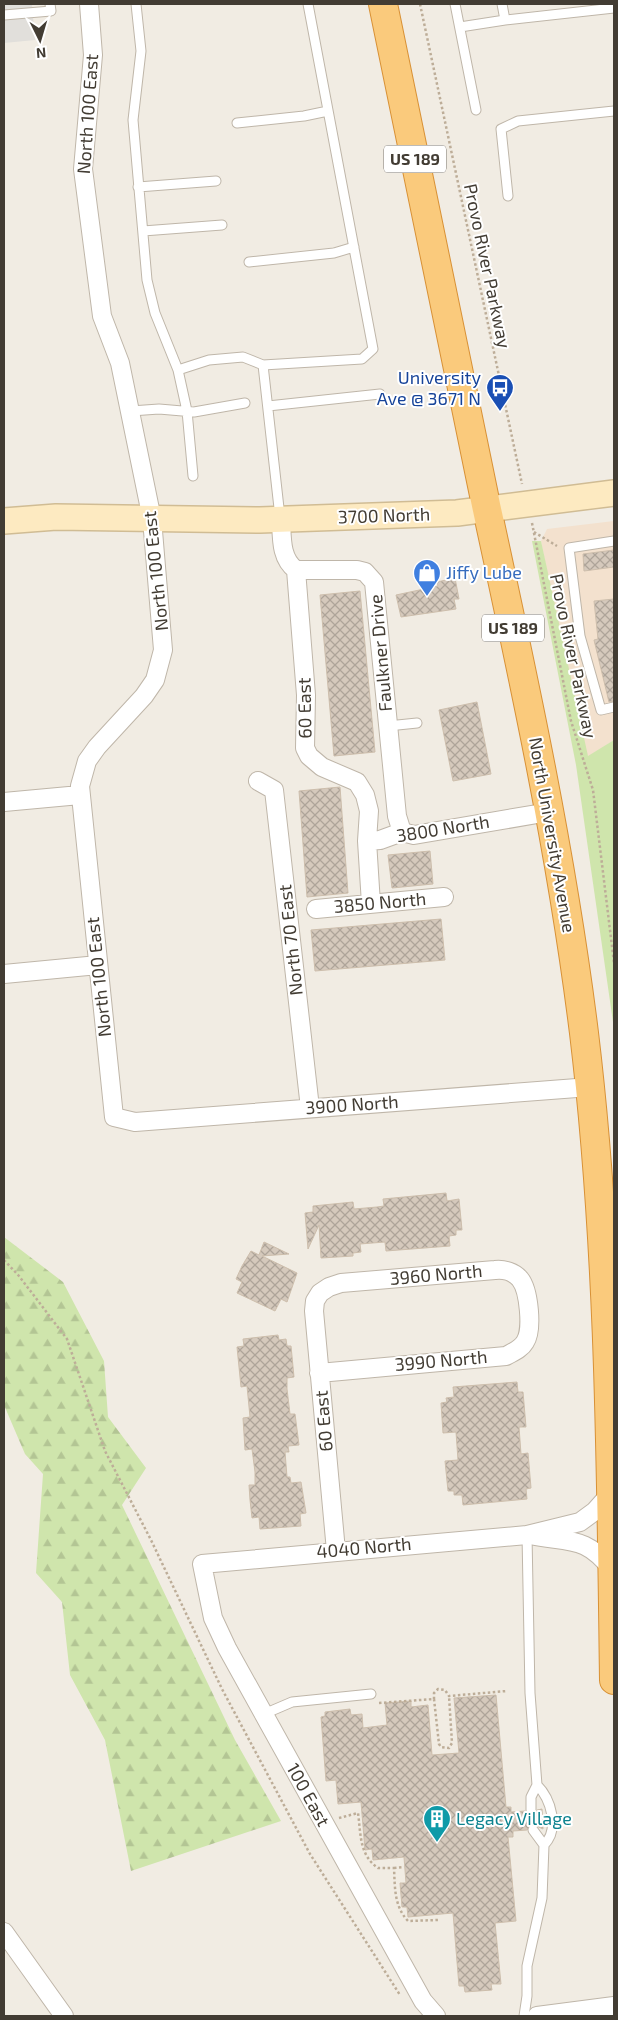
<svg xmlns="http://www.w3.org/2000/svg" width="618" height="2020" font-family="'Exo 2',sans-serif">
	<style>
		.commercial { fill: #f3e1ce }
		.forest { fill: url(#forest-firs) }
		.park { fill: #cfe5ac }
		.parking { fill: #e1dfdb }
		.building { fill: url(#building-cross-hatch); stroke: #cdbeac }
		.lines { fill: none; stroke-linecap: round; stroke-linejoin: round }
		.service-casing { stroke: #bfb6a9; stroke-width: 11 }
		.minor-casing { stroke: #bfb6a9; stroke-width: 20 }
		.secondary-casing { stroke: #d0bc94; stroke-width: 28 }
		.trunk-casing { stroke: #d89136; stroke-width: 30 }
		.path { stroke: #bdad98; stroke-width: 2.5; stroke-dasharray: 2.5 2.5; stroke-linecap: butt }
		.service { stroke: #fff; stroke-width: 9 }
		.minor { stroke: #fff; stroke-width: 18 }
		.secondary { stroke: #fdeac1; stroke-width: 25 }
		.trunk { stroke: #faca7c; stroke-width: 28 }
		.labels { text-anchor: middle; stroke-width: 4; stroke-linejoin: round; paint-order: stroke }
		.shield { fill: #fff; stroke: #7b7670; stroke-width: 1 }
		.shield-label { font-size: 16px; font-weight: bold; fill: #423c33 }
		.street-label { font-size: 18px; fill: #423c33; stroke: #fff }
		.transit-label { font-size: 18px; fill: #164399; stroke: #fff; text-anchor: end }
		.shop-label { font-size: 18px; fill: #366cbe; stroke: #fff; text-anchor: start }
		.culture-label { font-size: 18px; fill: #0d838f; stroke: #fff; text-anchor: start }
	</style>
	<defs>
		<pattern id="forest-firs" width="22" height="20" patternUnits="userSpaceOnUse" patternTransform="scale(1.25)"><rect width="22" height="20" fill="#cfe5ac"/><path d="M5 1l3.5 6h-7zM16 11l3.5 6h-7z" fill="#b3c594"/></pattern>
		<pattern id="building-cross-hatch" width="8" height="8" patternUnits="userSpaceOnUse" patternTransform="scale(1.25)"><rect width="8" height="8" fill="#d5c9bc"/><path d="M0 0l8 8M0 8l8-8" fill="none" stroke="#aea499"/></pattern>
	</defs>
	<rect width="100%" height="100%" fill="#f1ece3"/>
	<path class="commercial" d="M614 521V740L588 757 576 718 541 541 547 529Z"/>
	<path class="forest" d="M4 1237 63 1282 104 1361 108 1417 146 1468 122 1505 235 1740 281 1821 131 1871 105 1740 70 1675 62 1602 36 1573 43 1474 25 1454 4 1405Z"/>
	<path class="park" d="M532 541H541L588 756 614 740V1029L576 765Z"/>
	<path class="parking" d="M4 4H32L35 40 4 43Z"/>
	<path class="building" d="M614 550V567L584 571 583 554Z
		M455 578 459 599H454L456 609 401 617 396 595 438 586 437 582Z
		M360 591 375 752 334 756 320 595Z
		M614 599V701L609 702 594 640 598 639 594 601Z
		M477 702 491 774 453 781 439 710Z
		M340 787 348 893 307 897 299 791Z
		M430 851 433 884 392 888 388 855Z
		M441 919 445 960 315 971 311 930Z
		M446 1193 447 1201 459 1199 462 1230H456V1235L449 1236 450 1246 386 1251 385 1242 360 1244 361 1252 353 1253V1256L321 1258 319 1225 308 1249 305 1213 313 1212V1206L353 1202 354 1209 377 1207 384 1206 383 1199Z
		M264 1242 289 1254 262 1256 297 1273 287 1302 281 1299 275 1311 237 1293 242 1282 236 1279 242 1266 251 1251 259 1255Z
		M278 1335 279 1340 286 1339 287 1346H291L294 1377 287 1378V1389L290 1414H295L299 1445 288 1446 289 1452H285L287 1477H290L291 1483 301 1482 306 1513 300 1514 301 1526 260 1529 259 1517 252 1518 250 1500 249 1485H255V1472L252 1449 245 1450 243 1418 250 1417 247 1386 241 1387 237 1347 244 1346 243 1339Z
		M517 1382 518 1392H523L526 1427H519L521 1454 528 1453 531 1488 526 1489 527 1499 463 1505 462 1495H454V1491H448L445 1461 458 1460 456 1432 443 1433 441 1403 447 1402 446 1398 454 1397 453 1387Z
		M496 1695 506 1807H511V1812L525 1811 531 1816 535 1815 537 1810 542 1809 543 1829 532 1824 527 1830 513 1831V1837H508L516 1921 495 1923 501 1984H491L492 1990 465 1992 464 1986H459L453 1913 408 1917 407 1907H402L400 1883H406L404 1857 373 1860 372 1849 365 1850 361 1802 338 1804 336 1780 326 1781 321 1717 325 1716V1712L350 1709 351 1715 362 1714 363 1728 387 1725 385 1703 411 1701V1707L428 1705 432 1755 459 1753 454 1698Z"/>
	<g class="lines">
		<defs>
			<path id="service" d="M136 4 141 51 133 120 147 280 155 313 178 370 209 360 243 357 263 365
				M455 4 476 110
				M502 4 505 20 614 8
				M4 15 51 11 50 4
				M460 27 505 20
				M237 123 304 116 328 111
				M138 187 216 181
				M508 196 501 129 518 121 614 111
				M143 231 222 225
				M249 262 334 253 354 247
				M178 370 187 411 193 476
				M268 406 380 394
				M131 411 159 409 194 412 245 403
				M280 517 263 365 362 359 373 349 308 4
				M614 541 569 548 580 636 601 710 614 707
				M388 726 417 723
				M527 1535 530 1693 537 1785 531 1797V1810
				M264 1714 292 1702 371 1694
				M533 1830 544 1845
				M524 2016 527 1996V1966L542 1898 544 1845C560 1829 551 1799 537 1785"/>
			<path id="minor" d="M89 4 93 55 83 169 102 316 120 363 152 519 163 650 155 680 144 696 97 747 87 761 80 786 114 1117 135 1122 590 1087
				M281 519C282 537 280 558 296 570H357L365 572 374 582 397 816 402 832
				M296 570 306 695 305 748 309 756 322 767 357 782 365 795 369 811 367 841 371 904
				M258 781 274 790 310 1108
				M4 802 80 795
				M367 841 380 840 402 832 414 835 549 812
				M316 909 444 897
				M4 974 98 965
				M319 1373 506 1356C513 1352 521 1349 525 1342 533 1330 529 1290 520 1279 514 1272 504 1269 495 1270L341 1283 329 1287 320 1293 315 1301 314 1311 336 1551
				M530 1535C569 1543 586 1535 613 1571
				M4 1932 64 2016
				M436 2016 423 2001 227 1648 213 1618 202 1564 527 1535 580 1522 595 1511 611 1493
				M537 2016 614 2006"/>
			<path id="secondary" d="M4 521 56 517 260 520 457 513 614 493"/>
			<path id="trunk" d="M383 4C418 171 451 338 486 505 524 680 562 855 584 1033 610 1248 611 1464 614 1680"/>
		</defs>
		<use href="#service" class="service-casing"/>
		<use href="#minor" class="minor-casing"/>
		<use href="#secondary" class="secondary-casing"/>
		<use href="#trunk" class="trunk-casing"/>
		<path class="path" d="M420 4 522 484
			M532 523 571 721 593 790 614 963
			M534 532 557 546
			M4 1260 19 1276 67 1339 105 1451 151 1540 222 1689 310 1854 400 1995
			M434 1699 439 1744 441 1747 449 1748 452 1743 449 1696
			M379 1703 434 1699V1693L438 1689 445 1690 449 1696 507 1691
			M339 1818 358 1813C361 1834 359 1855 378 1868H394C395 1888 394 1906 408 1921L439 1920
			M394 1868 404 1867"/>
		<use href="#service" class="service"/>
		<use href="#minor" class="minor"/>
		<use href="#secondary" class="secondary"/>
		<use href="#trunk" class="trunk"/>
	</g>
	<defs>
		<symbol id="bus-pin" viewBox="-11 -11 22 30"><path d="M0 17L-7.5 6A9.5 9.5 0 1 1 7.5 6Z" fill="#1a4fb4" stroke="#fff"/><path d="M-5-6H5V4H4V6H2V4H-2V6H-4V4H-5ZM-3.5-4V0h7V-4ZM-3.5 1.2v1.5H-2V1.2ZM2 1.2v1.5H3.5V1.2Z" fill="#fff"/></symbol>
		<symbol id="shop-pin" viewBox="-11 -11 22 30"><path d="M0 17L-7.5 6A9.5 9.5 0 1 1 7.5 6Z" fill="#3f7fe0" stroke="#fff"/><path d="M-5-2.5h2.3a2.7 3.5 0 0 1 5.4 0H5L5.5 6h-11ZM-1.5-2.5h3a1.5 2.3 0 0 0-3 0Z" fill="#fff"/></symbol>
		<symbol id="building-pin" viewBox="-11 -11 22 30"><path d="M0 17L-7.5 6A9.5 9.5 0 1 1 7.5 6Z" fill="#0f9aa8" stroke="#fff"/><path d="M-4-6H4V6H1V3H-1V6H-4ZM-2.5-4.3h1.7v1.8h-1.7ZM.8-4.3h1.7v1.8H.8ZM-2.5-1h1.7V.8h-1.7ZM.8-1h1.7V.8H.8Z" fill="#fff"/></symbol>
	</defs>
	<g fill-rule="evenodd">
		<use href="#bus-pin" x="484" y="372" width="32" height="43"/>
		<use href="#shop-pin" x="411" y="557" width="32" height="43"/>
		<use href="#building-pin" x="421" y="1803" width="32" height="43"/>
	</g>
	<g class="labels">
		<g class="shield">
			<rect x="384" y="145.5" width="62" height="27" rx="4"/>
			<rect x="482" y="614.5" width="62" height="27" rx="4"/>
		</g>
		<g class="shield-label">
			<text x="415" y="165">US 189</text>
			<text x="513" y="634">US 189</text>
		</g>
		<g class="street-label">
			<text transform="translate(88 114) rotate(-86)" y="6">North 100 East</text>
			<text transform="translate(487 266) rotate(78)" y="6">Provo River Parkway</text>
			<text transform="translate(384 516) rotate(-2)" y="6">3700 North</text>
			<text transform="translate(156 571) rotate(-96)" y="6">North 100 East</text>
			<text transform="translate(381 653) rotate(-95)" y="6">Faulkner Drive</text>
			<text transform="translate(573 656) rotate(78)" y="6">Provo River Parkway</text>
			<text transform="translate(305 708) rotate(-91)" y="6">60 East</text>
			<text transform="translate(443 829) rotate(-9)" y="6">3800 North</text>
			<text transform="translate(552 835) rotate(80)" y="6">North University Avenue</text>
			<text transform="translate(380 903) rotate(-5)" y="6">3850 North</text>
			<text transform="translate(291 940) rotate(-96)" y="6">North 70 East</text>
			<text transform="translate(99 977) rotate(-96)" y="6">North 100 East</text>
			<text transform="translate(352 1105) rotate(-4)" y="6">3900 North</text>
			<text transform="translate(436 1275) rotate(-5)" y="6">3960 North</text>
			<text transform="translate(441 1361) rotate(-5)" y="6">3990 North</text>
			<text transform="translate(324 1421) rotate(-95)" y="6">60 East</text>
			<text transform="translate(364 1548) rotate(-5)" y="6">4040 North</text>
			<text transform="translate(308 1795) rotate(61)" y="6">100 East</text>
		</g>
		<g class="transit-label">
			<text x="481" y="384">University<tspan x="481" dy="21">Ave @ 3671 N</tspan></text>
		</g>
		<g class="shop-label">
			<text x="446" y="579">Jiffy Lube</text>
		</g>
		<g class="culture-label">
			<text x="456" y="1825">Legacy Village</text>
		</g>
	</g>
	<rect width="618" height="2020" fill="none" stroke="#423c33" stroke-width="10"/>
	<g transform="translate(40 40) rotate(175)" stroke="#ffffff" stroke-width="4" paint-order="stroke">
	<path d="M0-4L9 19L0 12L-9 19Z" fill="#423c33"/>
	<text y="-8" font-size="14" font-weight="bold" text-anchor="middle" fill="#423c33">N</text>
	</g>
</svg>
